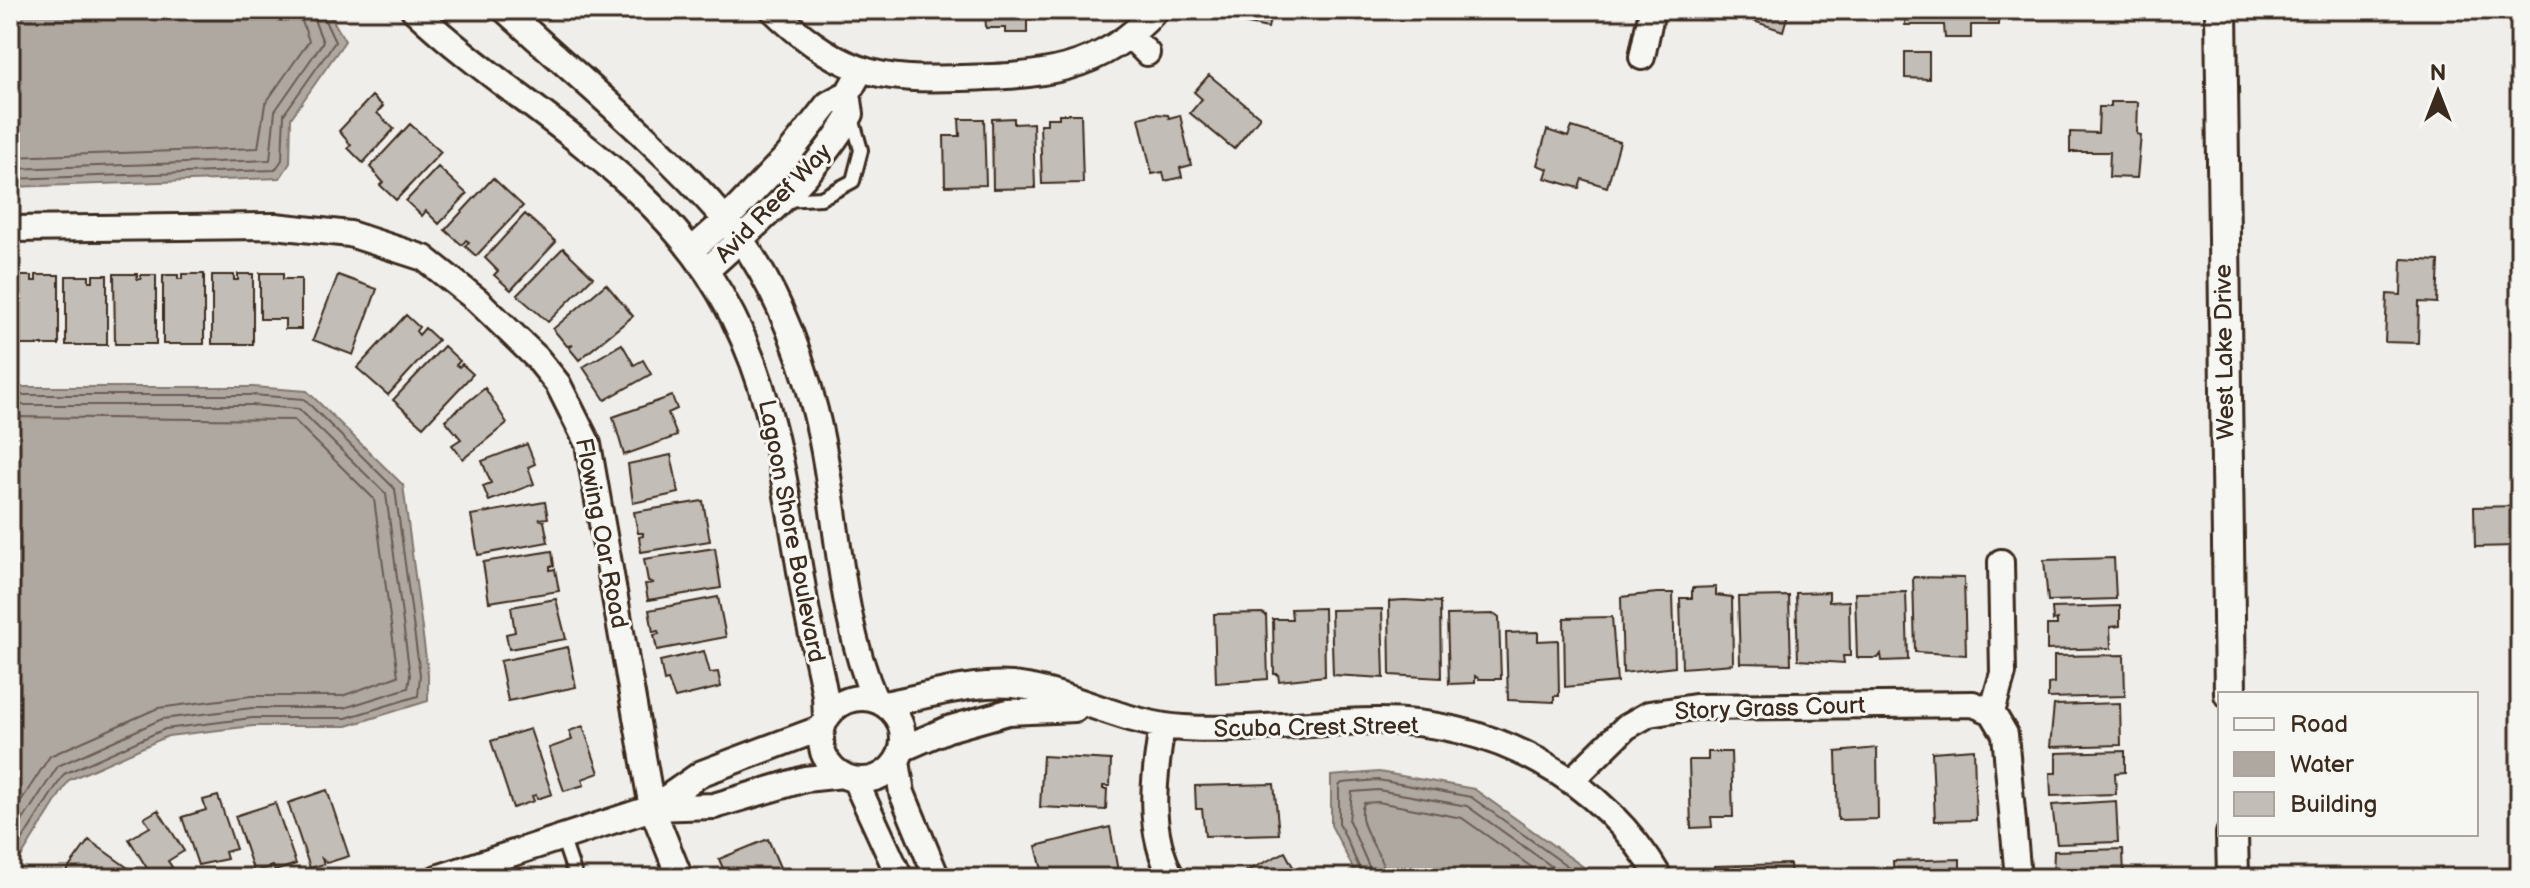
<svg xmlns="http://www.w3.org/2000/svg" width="2530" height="888" font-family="'Balsamiq Sans',sans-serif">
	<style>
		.water { fill: #afa8a1; stroke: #81766d; stroke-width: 2 }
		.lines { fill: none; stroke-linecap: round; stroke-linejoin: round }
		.shore { stroke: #695c52; stroke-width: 2 }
		.building { fill: #c2bdb7; stroke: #3b2a1e; stroke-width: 2 }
		.service-casing { stroke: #3b2a1e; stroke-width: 18 }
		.minor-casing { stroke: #3b2a1e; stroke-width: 30 }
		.tertiary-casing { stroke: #3b2a1e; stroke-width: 36 }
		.service { stroke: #f6f6f2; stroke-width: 12 }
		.minor { stroke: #f6f6f2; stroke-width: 24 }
		.tertiary { stroke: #f6f6f2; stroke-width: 30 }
		.labels { text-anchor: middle; stroke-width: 6; stroke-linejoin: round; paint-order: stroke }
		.street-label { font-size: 24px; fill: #3b2a1e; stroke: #f6f6f2 }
	</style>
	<rect width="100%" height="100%" fill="#efeeea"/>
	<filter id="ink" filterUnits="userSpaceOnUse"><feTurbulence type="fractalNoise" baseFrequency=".0125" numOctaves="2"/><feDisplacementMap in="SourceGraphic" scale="16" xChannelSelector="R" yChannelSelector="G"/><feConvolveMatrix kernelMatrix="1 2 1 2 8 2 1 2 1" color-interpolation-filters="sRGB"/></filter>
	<g filter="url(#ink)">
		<path class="water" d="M11 10H327L345 41 291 118 290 163 280 178 10 187Z
			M10 387H253L307 391 403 485 428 674V701L347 726H253L168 736 69 780 10 875Z
			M1379 772 1474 789 1589 871 1592 878H1358L1331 825V776Z"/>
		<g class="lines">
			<path class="shore" d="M10 157 258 148 265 104 309 41 298 10
				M10 169 270 160 275 111 323 42 310 10
				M10 179 275 170 282 160 284 114 335 42 320 10
				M10 395H252L304 399 395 489 420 675 418 696 346 718H252L165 729 64 774 10 859
				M10 405H252L299 409 386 494 410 676 408 688 344 708H252L162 719 58 766 10 840
				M10 417 294 420 374 499 398 676 342 696H251L158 708 50 756 10 818
				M1364 878 1339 823V786L1342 783 1378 780 1471 797 1584 878
				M1374 878 1349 821 1352 792 1378 790 1467 806 1568 878
				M1386 878C1385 854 1353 825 1364 803L1378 802 1462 818 1547 878"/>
		</g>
		<path class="building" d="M985 10H1027V33H1005V28H986Z
			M1214 10H1272L1268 28 1213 17Z
			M1757 10H1789L1783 31 1753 21Z
			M1905 10H1998V25H1971V38H1945L1944 25H1905Z
			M1905 52H1929V79L1905 78Z
			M1209 75 1260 117 1234 149 1190 113 1202 99 1194 92Z
			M372 96 383 106 377 113 394 129 363 163 348 148 351 145 339 131Z
			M2111 102H2138L2137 134 2141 135 2137 178 2109 177 2110 152H2070V132L2098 133 2099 107H2111Z
			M1059 114H1081L1083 183 1042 184 1040 124H1047V118H1059Z
			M1155 114 1168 115 1169 118 1180 115 1191 165 1180 168 1182 177 1165 181 1163 172 1152 174 1139 118Z
			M1014 118V124L1033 123 1035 188 993 189 992 119Z
			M959 119H984L986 185 945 186 944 136H960Z
			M410 124 441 152 396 200 380 185 383 182 370 167Z
			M1572 127 1620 142 1607 187 1582 179 1579 188 1545 178 1548 169 1537 165 1547 130 1568 137Z
			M438 167 467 194 439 224 426 211 422 216 406 201Z
			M493 178 523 206 476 256 465 246 469 242 466 240 462 245 445 230Z
			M525 214 556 242 511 290 494 275 498 271 485 258Z
			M563 248 593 277 548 322 517 295Z
			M2402 259 2439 261 2437 303 2419 302 2418 343 2385 342 2387 294 2401 295Z
			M260 273H283V279H301V329H285V319H260Z
			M114 274H137V279H141V275H156V344H115Z
			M182 274H204V344H163V275H178V279H182Z
			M238 274H253V344H212V275H234V280H238Z
			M36 275H59V345H18V276H32V281H36Z
			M93 275H107V345H66V276H89V281H93Z
			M338 275 377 289 353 355 313 340Z
			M606 284 633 316 579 360 569 348 573 345 567 346 553 329Z
			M406 315 419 327 416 331 419 335 425 328 438 340 388 395 357 368Z
			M622 344 634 365 643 360 651 374 605 400 583 367Z
			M444 346 460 361 456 365 459 367 462 364 473 374 423 427 393 400Z
			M485 388 507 423 463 459 452 445 461 439 445 420Z
			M672 396 677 409 668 413 677 436 624 455 613 417Z
			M527 444 535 464 528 467 534 484 489 501 483 486 491 483 482 461Z
			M671 455 679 493 633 503 628 464Z
			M703 501 710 541 641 552 639 537 643 536V533H638L634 512Z
			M545 502 548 518 539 519 544 521 548 542 478 555 471 515Z
			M2515 506 2516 546 2475 547 2474 507Z
			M715 548 721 588 648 600 645 584 654 583 648 581 644 559Z
			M552 551 554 566H550V570L555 569 559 591 489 602 483 562Z
			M2114 558 2116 599 2048 601 2044 560Z
			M1913 577 1964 578 1966 655 1915 652Z
			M1716 587V595L1732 597 1733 664 1682 668 1680 598H1692V588Z
			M1829 592V602L1849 601 1850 656H1843L1844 663 1798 660 1796 593Z
			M1906 592 1908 660 1882 661 1881 654 1878 658H1857L1855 593Z
			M1657 593H1673L1675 667 1623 673 1621 597Z
			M1789 596 1791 664 1740 663 1738 597Z
			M718 597 726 637 657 650 654 635 659 634 658 631 653 632 649 610Z
			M556 599 566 639 509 649 506 634 515 632 511 607Z
			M1404 600 1440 602 1441 678 1390 675 1389 601Z
			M2120 606V626L2110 627 2111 648 2047 650V625H2057V620L2053 621 2052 608Z
			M1324 608 1325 676 1279 681 1278 674H1274L1273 619H1292L1291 609Z
			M1382 609 1384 678 1333 675 1331 610Z
			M1262 613 1266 615 1268 679 1216 683 1214 614Z
			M1495 614 1499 617 1501 679H1479L1475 676V683L1449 684 1447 615Z
			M1612 617 1617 682 1565 687 1564 618Z
			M1538 632V641L1558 640 1559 696H1554V702L1508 700 1506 633Z
			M568 647 576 687 508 701 500 661Z
			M704 651 710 673 718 672 721 687 675 698 668 680 664 681 660 661Z
			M2124 655 2125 696 2048 698V684L2054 683V656Z
			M2120 703 2121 745 2050 747 2054 705Z
			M583 726 599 773 582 779 584 785 564 791 549 748 572 740 569 731Z
			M530 729 552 794 537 799 536 795 532 796 534 801 513 808 491 741Z
			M1877 748 1878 819 1838 820 1836 752Z
			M1974 749 1976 820 1935 821 1932 752Z
			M2125 751V772L2115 773 2116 794 2051 796 2050 773H2056V753Z
			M1708 752H1731L1733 817H1711L1712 827 1691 828 1689 760H1708Z
			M1043 756 1111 760 1110 786H1103V789H1107L1106 810 1040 807Z
			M1274 784 1279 834 1205 836 1202 809H1196L1195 786Z
			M327 790 349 856 327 863 322 859 324 864 310 868 288 803Z
			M218 796 236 849 225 852 227 859 198 865 182 817 206 810 203 800Z
			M2116 801 2118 842 2057 844 2052 805Z
			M275 803 296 864 275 871 273 866 254 872 235 816Z
			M158 810 184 851 168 861 172 867 153 878 129 839 150 827 144 818Z
			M1110 827 1119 877 1044 878 1036 846Z
			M768 839 784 877 727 878 719 859Z
			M89 840 142 878H72L65 873Z
			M2123 849 2124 878H2053L2054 851Z
			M1285 852 1299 878H1233Z
			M1960 859V871L1956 875H1967V878H1894L1893 861Z
			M1790 864 1791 878H1714V866Z"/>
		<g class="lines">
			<defs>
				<path id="service" d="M784 200 821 198 853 181 861 150 851 114
					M562 837 576 878"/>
				<path id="minor" d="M414 10C483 75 566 125 636 190 762 307 776 428 803 589 808 625 819 660 825 696L826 718
					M505 10C579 78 659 143 725 219 769 271 799 345 815 410 839 505 836 609 875 700
					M773 10C798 34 825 56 858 68 890 80 928 79 961 78 1038 76 1101 73 1156 10
					M1130 36 1147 53
					M1642 57 1652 10
					M10 229 275 226 350 234 424 258 477 300 537 358 558 384 588 444 652 808 680 878
					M693 249 726 220 789 154 828 104 848 93 861 70
					M707 270C758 223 816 175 851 114L848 93
					M821 739a41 41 0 1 1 82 0a41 41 0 1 1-82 0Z
					M884 704C930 696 979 678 1027 687 1081 697 1129 725 1184 728 1248 732 1314 721 1378 721 1494 721 1601 778 1660 878
					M1992 712 2003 673 2001 562
					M1162 726C1154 780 1146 828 1172 878
					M902 749 948 729 1008 712 1075 709
					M897 761 902 793 937 878
					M855 780 900 878
					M1572 780 1626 727 1649 714 1695 707 1973 704 1992 712 2005 734 2018 878
					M652 808 702 773 822 728
					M437 878 652 808 714 806 805 779 843 775"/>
				<path id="tertiary" d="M2221 10 2230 694
					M2232 834 2233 878"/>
			</defs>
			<use href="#service" class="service-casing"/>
			<use href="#minor" class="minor-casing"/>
			<use href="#tertiary" class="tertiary-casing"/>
			<use href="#service" class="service"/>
			<use href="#minor" class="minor"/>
			<use href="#tertiary" class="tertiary"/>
		</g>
	</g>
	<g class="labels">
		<g class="street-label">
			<text transform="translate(773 203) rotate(-46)" y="8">Avid Reef Way</text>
			<text transform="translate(2224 352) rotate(-91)" y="8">West Lake Drive</text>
			<text transform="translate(792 531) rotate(79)" y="8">Lagoon Shore Boulevard</text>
			<text transform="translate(602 533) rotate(79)" y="8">Flowing Oar Road</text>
			<text transform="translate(1770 708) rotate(-2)" y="8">Story Grass Court</text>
			<text transform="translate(1316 727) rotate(-1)" y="8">Scuba Crest Street</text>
		</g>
	</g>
	<rect width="2530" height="888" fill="none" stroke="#f6f6f2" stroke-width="40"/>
	<rect x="20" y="20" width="2490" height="848" fill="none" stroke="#3b2a1e" stroke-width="3" filter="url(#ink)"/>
	<rect x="2218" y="692" width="260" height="144" fill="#f6f6f2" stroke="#aba49d" stroke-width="2"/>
	<rect x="2234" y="718" width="40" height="12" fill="#f6f6f2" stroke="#aba49d" stroke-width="2"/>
	<text x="2290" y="732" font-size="24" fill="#3b2a1e">Road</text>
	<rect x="2234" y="752" width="40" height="24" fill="#afa8a1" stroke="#aba49d" stroke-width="2"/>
	<text x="2290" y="772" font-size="24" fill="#3b2a1e">Water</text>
	<rect x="2234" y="792" width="40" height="24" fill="#c2bdb7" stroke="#aba49d" stroke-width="2"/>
	<text x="2290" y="812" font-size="24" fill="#3b2a1e">Building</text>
	<g transform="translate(2438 92)" stroke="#f6f6f2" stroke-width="6" paint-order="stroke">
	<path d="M0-6L14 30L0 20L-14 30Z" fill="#3b2a1e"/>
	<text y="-12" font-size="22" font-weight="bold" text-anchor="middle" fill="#3b2a1e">N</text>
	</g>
</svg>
